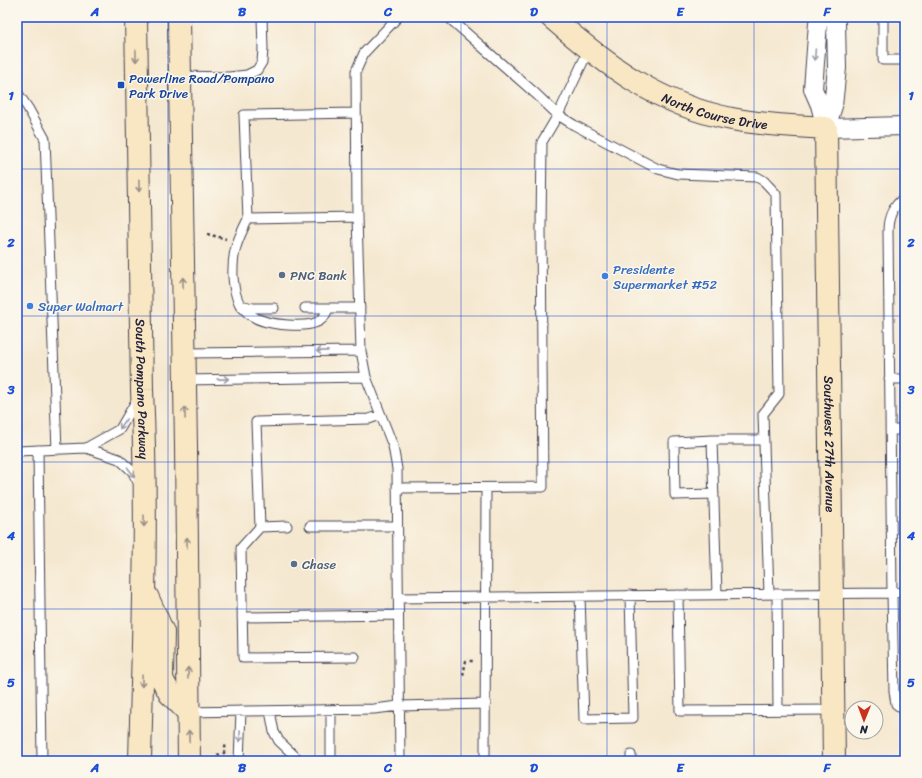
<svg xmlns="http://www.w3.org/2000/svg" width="922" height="778" font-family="Sriracha,sans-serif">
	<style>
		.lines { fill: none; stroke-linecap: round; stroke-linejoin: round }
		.lane-casing { stroke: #424051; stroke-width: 11 }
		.street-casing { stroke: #424051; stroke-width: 20 }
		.secondary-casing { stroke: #424051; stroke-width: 24 }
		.path { stroke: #424051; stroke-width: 2.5; stroke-dasharray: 3 3; stroke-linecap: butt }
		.lane { stroke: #fff; stroke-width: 9 }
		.street { stroke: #fff; stroke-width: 18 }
		.secondary { stroke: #f9e7c3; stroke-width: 22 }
		.oneway { stroke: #9c9ca7 }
		.oneway2 { stroke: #988e86 }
		.grid { fill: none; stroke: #1d4ed8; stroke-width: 1; stroke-opacity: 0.55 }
		.transit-dot { fill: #1a4fb4; stroke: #fbf7ec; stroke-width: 1.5 }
		.service-dot { fill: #5c6f8a; stroke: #fbf7ec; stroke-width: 1.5 }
		.shop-dot { fill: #3f7fe0; stroke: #fbf7ec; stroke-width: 1.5 }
		.labels { text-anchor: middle; stroke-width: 3; stroke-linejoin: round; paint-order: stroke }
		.transit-label { font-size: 13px; fill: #164399; stroke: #fbf7ec; text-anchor: start }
		.street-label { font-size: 13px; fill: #22223b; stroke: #fbf7ec }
		.shop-label { font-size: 13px; fill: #366cbe; stroke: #fbf7ec; text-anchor: start }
		.service-label { font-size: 13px; fill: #4e5e75; stroke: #fbf7ec; text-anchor: start }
		.neatline { fill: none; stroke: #1d4ed8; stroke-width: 1.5 }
		.grid-label { font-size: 13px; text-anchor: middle; font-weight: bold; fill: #1d4ed8 }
	</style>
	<rect width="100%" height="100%" fill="#fbf7ec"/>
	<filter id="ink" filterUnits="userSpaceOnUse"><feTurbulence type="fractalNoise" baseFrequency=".025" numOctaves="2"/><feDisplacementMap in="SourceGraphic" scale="8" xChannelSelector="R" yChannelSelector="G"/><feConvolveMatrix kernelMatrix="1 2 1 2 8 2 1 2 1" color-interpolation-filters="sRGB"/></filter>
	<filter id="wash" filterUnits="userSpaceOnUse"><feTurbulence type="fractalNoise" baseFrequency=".012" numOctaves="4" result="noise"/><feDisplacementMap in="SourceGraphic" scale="16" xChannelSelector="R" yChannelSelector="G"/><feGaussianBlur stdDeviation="0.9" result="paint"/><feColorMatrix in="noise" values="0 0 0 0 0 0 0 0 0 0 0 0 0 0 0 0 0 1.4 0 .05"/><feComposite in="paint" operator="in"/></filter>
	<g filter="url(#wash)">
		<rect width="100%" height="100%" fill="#f5e8d0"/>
	</g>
	<g filter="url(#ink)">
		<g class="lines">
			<defs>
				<path id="lane" d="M398 17 364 53 356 71 357 217 361 351 366 377 393 446 397 469 400 761
					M448 17 536 94 558 115 574 125 658 169 678 174 757 177 764 181 776 194 779 394 763 414 769 594
					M883 17V60H905
					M180 76 229 77 247 75 257 70 262 62 263 49 262 17
					M17 92 28 108 45 139 57 450
					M356 113 244 115 248 219 357 217
					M905 197C893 206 888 216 888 231L892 593 905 592
					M248 219C237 241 232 252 233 277 234 288 235 295 240 305L253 308H274
					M241 306C244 309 248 314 252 316 266 325 310 330 322 319 325 316 327 311 329 308
					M305 308H360
					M185 353 361 351
					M889 379H905
					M184 380 366 377
					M890 430H905
					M712 440 674 442 675 495 714 494
					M86 448 120 429 138 398
					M38 450 42 761
					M17 451 86 448 119 459 132 471 139 484
					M397 488 543 487 541 228 542 142 558 115 589 49
					M287 526 260 527 256 422 369 419 380 415
					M310 526H397
					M260 527 241 548 243 658 355 657
					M717 594 712 440H764
					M777 594 778 710
					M678 595 680 711 834 710
					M580 596 584 719 633 718 630 595
					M398 598 892 593 894 691 896 704 905 711
					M242 617 398 615
					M270 711 274 732 279 741 300 761
					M188 712 374 709 399 706 486 704
					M631 755V761
					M239 761 241 711
					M331 761V710
					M485 761 486 488"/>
				<path id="street" d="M821 17 818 23 813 89 820 105 826 128
					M826 128 833 106 837 68 836 24 833 17
					M826 128 905 126"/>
				<g id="secondary">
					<path id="s1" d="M136 17 142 390C148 514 143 638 140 761"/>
					<path d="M179 17 186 446 189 761"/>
					<path id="s2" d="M551 17C606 65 658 105 732 119 762 125 794 126 826 128L834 761"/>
					<path d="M147 596 163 632 162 679 170 694 188 712"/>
				</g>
			</defs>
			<use href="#lane" class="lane-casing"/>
			<use href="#street" class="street-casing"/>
			<use href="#secondary" class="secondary-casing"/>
			<path class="path" d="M207 234 226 239
				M463 675 466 661H474
				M217 755 224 753 226 743"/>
			<use href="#lane" class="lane"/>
			<use href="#street" class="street"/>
			<use href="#secondary" class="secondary"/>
		</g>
		<defs><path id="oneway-shaft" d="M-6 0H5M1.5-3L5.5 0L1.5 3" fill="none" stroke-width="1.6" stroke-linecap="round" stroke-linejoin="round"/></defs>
		<g class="oneway">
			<use href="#oneway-shaft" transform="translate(815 55) rotate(94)"/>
			<use href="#oneway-shaft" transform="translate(322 351) rotate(179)"/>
			<use href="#oneway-shaft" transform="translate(223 379) rotate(-1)"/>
			<use href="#oneway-shaft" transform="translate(123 424) rotate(123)"/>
			<use href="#oneway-shaft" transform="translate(131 472) rotate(53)"/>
			<use href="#oneway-shaft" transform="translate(240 736) rotate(92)"/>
		</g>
		<g class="oneway2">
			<use href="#oneway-shaft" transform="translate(136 56) rotate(89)"/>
			<use href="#oneway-shaft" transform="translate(139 186) rotate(89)"/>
			<use href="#oneway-shaft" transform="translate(183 283) rotate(-91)"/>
			<use href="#oneway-shaft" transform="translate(185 413) rotate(-91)"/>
			<use href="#oneway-shaft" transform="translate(144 521) rotate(90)"/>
			<use href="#oneway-shaft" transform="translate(187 543) rotate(-90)"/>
			<use href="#oneway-shaft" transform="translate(188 673) rotate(-90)"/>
			<use href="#oneway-shaft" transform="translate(142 681) rotate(91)"/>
			<use href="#oneway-shaft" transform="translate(189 736) rotate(-91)"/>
		</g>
	</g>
	<path class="grid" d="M168 17V761M315 17V761M461 17V761M607 17V761M754 17V761M17 169H905M17 316H905M17 462H905M17 609H905"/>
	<rect class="transit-dot" x="117" y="81" width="8" height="8" rx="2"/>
	<g class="service-dot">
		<circle cx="282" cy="275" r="4"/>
		<circle cx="294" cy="564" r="4"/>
	</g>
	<g class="shop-dot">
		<circle cx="605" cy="276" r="4"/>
		<circle cx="30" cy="306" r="4"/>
	</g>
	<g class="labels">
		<g class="transit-label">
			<text x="129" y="83">Powerline Road/Pompano<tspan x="129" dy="15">Park Drive</tspan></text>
		</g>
		<g class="street-label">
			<text dy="5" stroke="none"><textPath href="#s2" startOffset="192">North Course Drive</textPath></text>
			<text dy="5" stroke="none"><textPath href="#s1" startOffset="372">South Pompano Parkway</textPath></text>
			<text dy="5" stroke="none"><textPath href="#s2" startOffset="621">Southwest 27th Avenue</textPath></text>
		</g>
		<g class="shop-label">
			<text x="613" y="274">Presidente<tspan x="613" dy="15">Supermarket #52</tspan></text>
			<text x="38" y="311">Super Walmart</text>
		</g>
		<g class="service-label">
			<text x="290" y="280">PNC Bank</text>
			<text x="302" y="569">Chase</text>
		</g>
	</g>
	<rect width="922" height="778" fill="none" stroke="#fbf7ec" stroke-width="44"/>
	<g transform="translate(864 720) rotate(181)"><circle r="19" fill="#fbf7ec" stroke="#a4a2a5"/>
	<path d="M0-3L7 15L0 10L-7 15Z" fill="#c8321e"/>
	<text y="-6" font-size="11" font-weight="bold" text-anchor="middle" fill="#22223b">N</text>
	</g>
	<rect x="22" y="22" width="878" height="734" class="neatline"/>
	<g class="grid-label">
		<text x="95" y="16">A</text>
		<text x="242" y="16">B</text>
		<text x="388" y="16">C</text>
		<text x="534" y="16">D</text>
		<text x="680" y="16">E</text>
		<text x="827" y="16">F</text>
		<text x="11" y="100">1</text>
		<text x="911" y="100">1</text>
		<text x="11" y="247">2</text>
		<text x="911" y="247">2</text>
		<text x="11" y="394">3</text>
		<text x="911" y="394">3</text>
		<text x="11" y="540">4</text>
		<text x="911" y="540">4</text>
		<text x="11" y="687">5</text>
		<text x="911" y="687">5</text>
		<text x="95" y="772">A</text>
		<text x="242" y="772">B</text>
		<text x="388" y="772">C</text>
		<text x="534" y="772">D</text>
		<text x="680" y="772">E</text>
		<text x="827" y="772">F</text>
	</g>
</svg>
